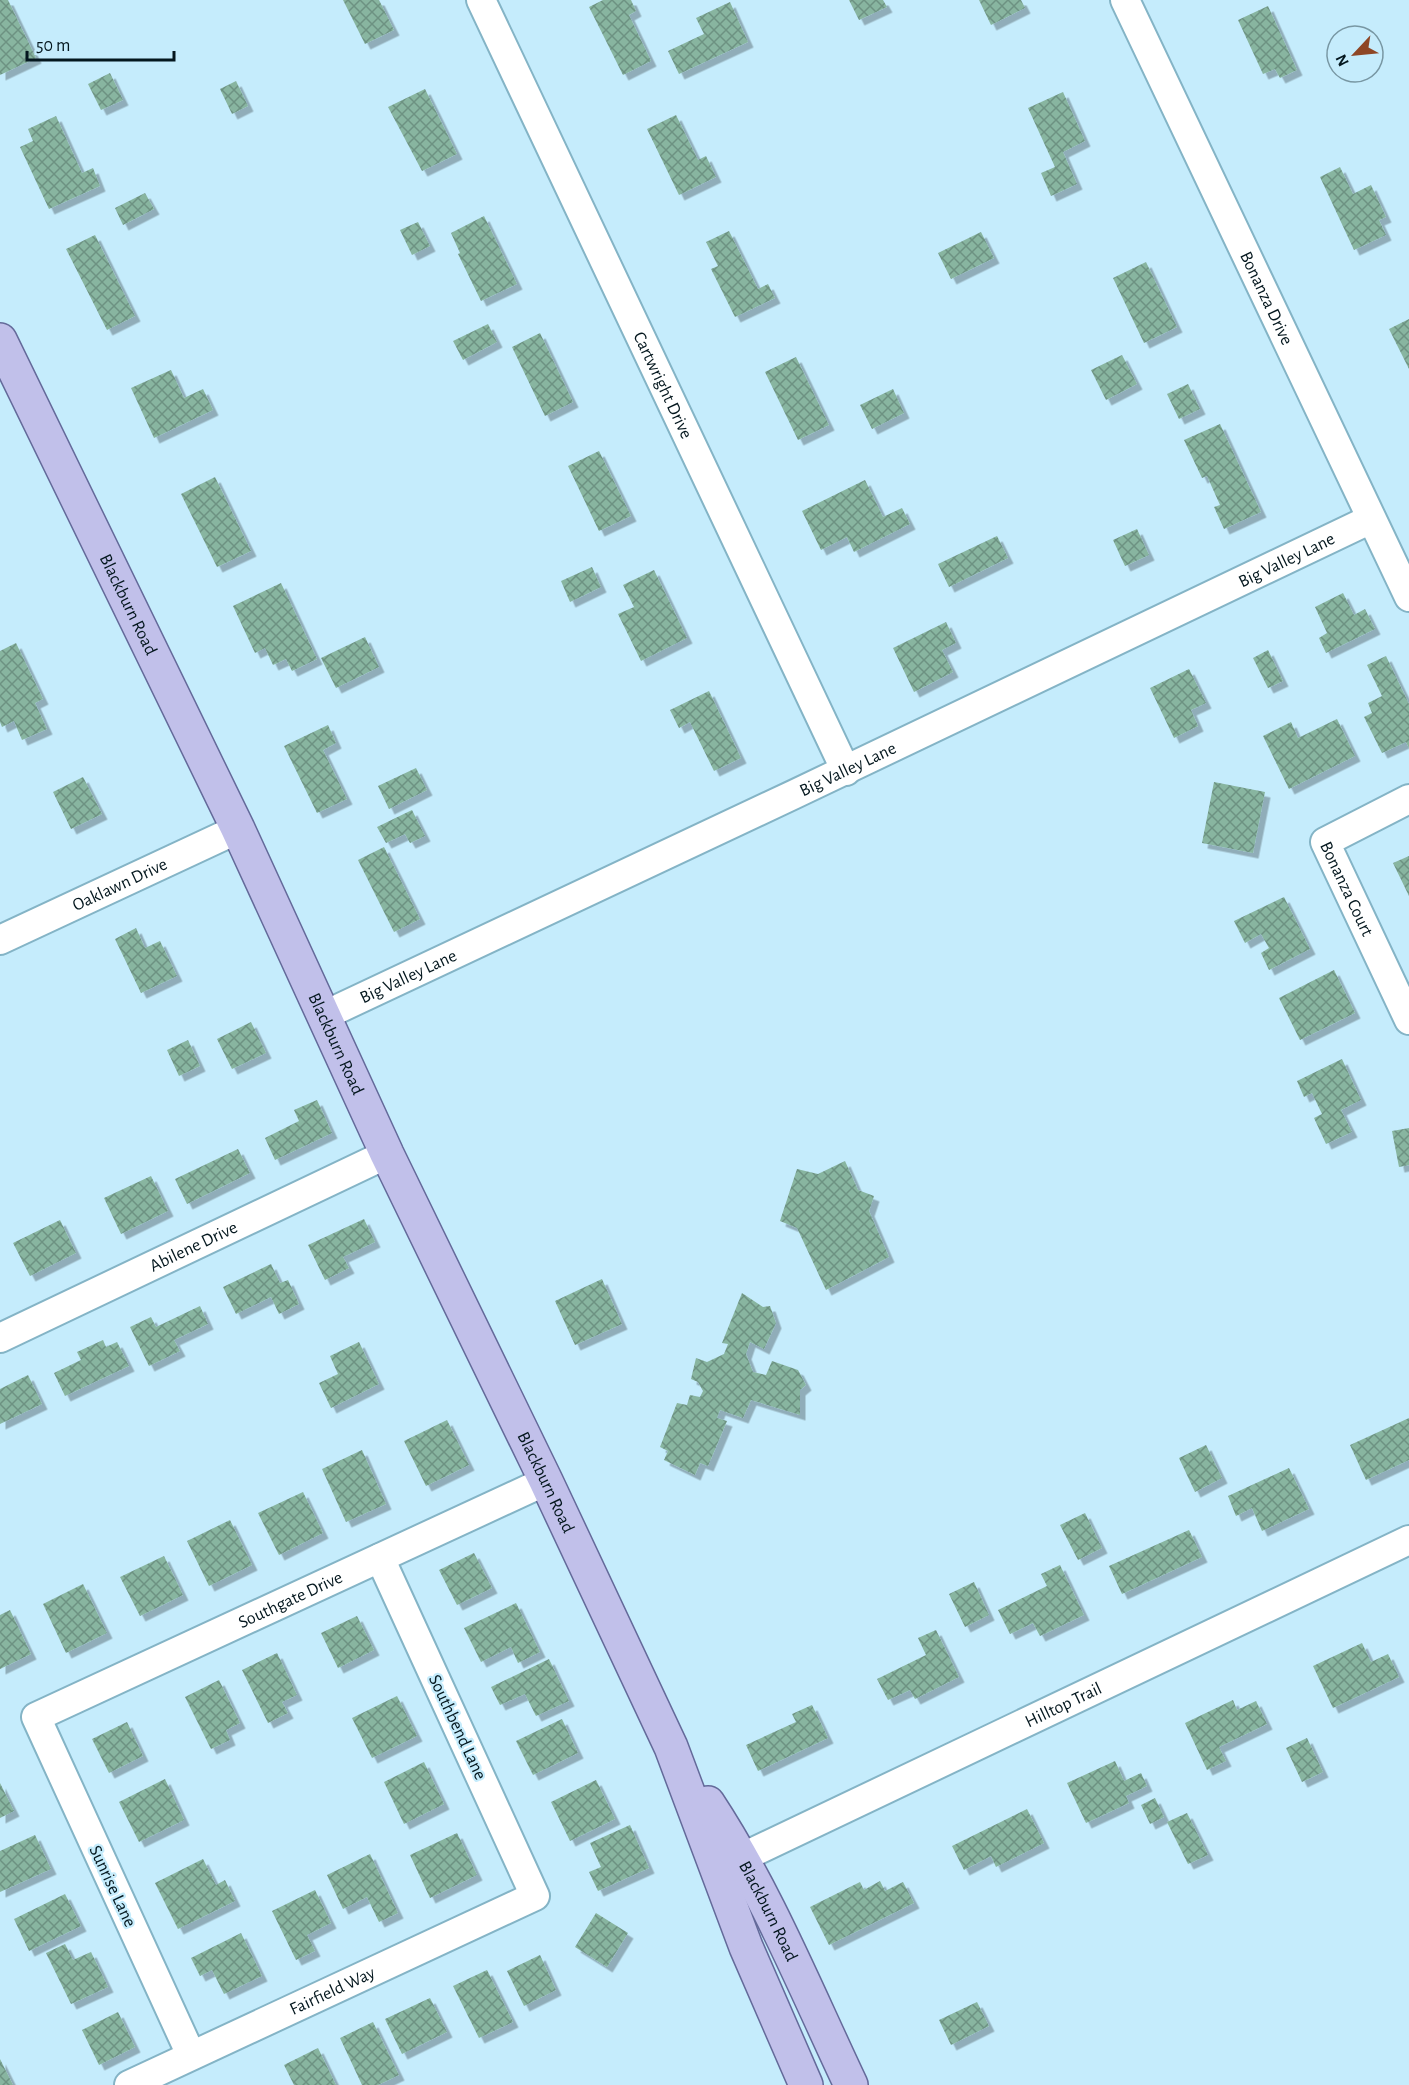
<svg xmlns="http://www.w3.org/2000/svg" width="1409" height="2085" font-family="'Alegreya Sans',sans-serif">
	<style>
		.building { fill: url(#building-cross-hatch); filter: url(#shadow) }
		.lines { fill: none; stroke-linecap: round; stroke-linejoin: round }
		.minor-casing { stroke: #84b4c6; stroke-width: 32 }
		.major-casing { stroke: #646a9a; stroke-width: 36 }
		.minor { stroke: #fff; stroke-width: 28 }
		.major { stroke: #c1c0ea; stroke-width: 33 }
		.labels { text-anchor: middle; stroke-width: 4.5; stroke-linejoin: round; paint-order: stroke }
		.street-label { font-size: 18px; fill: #04171e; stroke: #c5ecfc }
	</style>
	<defs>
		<pattern id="building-cross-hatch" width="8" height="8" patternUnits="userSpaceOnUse" patternTransform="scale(1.5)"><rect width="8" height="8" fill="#88b5a0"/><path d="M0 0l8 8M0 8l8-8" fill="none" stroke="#6d9282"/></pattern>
		<filter id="shadow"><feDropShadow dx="5.5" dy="5.5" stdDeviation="0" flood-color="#0004"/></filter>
	</defs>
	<rect width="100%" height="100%" fill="#c5ecfc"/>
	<path class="building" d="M0 0H8L36 58 0 75Z
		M343 0H379L394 30 365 44Z
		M603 0H631L636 11 629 15 651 61 623 75 589 7Z
		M849 0H883L887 7 859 20Z
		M979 0H1021L1025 8 991 25Z
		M730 2 748 42 679 74 668 51 704 34 696 18Z
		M1268 6 1297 70 1280 78 1275 69 1263 74 1238 20Z
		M110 73 123 100 101 110 88 84Z
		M236 81 248 106 232 114 220 89Z
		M425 89 457 154 422 171 388 107Z
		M1063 92 1085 141 1063 152 1077 184 1051 196 1041 173 1055 167 1028 108Z
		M676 115 698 160 706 156 716 177 679 195 647 129Z
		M56 116 82 173 93 168 100 186 49 209 20 147 33 141 28 129Z
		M1340 167 1353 194 1371 185 1386 217 1379 220 1386 235 1354 250 1320 177Z
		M145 193 154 209 123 225 115 208Z
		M484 216 517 284 481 301 458 254 460 253 451 233Z
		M418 222 430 246 412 255 400 230Z
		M729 231 758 289 768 284 775 298 735 317 711 269 718 266 706 242Z
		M981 232 994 258 951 279 938 253Z
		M95 235 135 316 107 330 66 249Z
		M1146 262 1177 327 1144 343 1113 278Z
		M1409 319V369L1389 329Z
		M488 324 497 342 463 360 453 341Z
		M540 333 573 402 545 416 512 347Z
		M1122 355 1137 384 1106 400 1091 370Z
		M796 357 829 425 798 440 765 372Z
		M171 370 184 398 203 389 213 410 154 438 131 388Z
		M1188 384 1200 409 1179 419 1167 394Z
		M893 389 904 413 872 429 860 405Z
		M1220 424 1261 512 1224 529 1214 507 1220 505 1207 476 1202 478 1184 440Z
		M599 451 631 516 599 531 568 466Z
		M215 477 251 551 217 567 181 494Z
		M865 480 883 517 902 508 910 524 854 552 847 537 821 550 802 511Z
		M1137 529 1149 555 1125 566 1113 540Z
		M997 536 1008 558 949 587 938 564Z
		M592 567 601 587 570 602 561 581Z
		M654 570 687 638 641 661 618 614 634 607 623 585Z
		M281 583 317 659 292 671 286 659 273 665 265 648 255 653 233 606Z
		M1343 593 1354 615 1365 609 1375 629 1326 653 1319 638 1327 633 1315 607Z
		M946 622 956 643 942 650 953 672 914 692 893 648Z
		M365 637 379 667 336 688 321 658Z
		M16 643 43 699 35 703 47 729 22 740 14 721 2 727 0 722V651Z
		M1268 650 1283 681 1268 688 1253 658Z
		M1386 656 1409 704V748L1406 742 1382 753 1364 717 1372 713 1368 703 1382 696 1367 665Z
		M1189 669 1206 703 1191 710 1198 726 1174 738 1150 688Z
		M709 691 741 758 714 771 690 722 679 728 670 710Z
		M1337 719 1355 756 1289 789 1263 736 1291 722 1298 738Z
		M328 725 336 743 323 750 347 799 317 813 284 746Z
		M416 768 427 790 389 809 378 786Z
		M83 777 102 814 71 829 53 792Z
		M1214 782 1265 792 1253 853 1202 843Z
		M412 810 425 836 410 843 405 834 386 843 377 827Z
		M384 847 420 919 394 932 358 860Z
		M1409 856V896L1393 863Z
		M1284 897 1310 949 1269 970 1261 953 1269 948 1261 934 1245 943 1234 921Z
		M136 928 145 948 160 941 177 976 141 993 115 939Z
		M1334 970 1355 1013 1300 1040 1279 998Z
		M251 1022 266 1053 232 1069 217 1039Z
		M188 1040 200 1066 179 1076 167 1050Z
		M1342 1059 1361 1100 1341 1110 1352 1132 1326 1144 1314 1118 1322 1114 1312 1093 1304 1097 1297 1081Z
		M317 1100 332 1133 275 1160 265 1138 299 1121 294 1110Z
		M1409 1128V1165L1399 1167 1392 1131Z
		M238 1149 250 1173 187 1204 175 1179Z
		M845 1161 858 1190 874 1196 869 1211 889 1257 826 1290 797 1228 780 1221 797 1169 818 1174Z
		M151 1176 168 1211 121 1234 104 1198Z
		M364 1219 375 1242 343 1257 349 1268 325 1280 308 1245Z
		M60 1220 76 1253 30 1276 13 1243Z
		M271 1264 280 1283 288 1280 299 1304 279 1314 271 1297 236 1314 223 1287Z
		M602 1279 622 1324 575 1345 555 1301Z
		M742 1293 763 1307 770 1306 776 1323 764 1349 750 1342 746 1354 753 1372 766 1375 772 1361 798 1370 806 1385 800 1390V1415L751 1400 743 1418 720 1410 717 1418 727 1421 708 1466 700 1463 695 1475 664 1460 668 1451 660 1447 677 1403 687 1405 690 1395 700 1397 703 1391 698 1382 691 1379 696 1358 707 1362 724 1354 728 1344 722 1343Z
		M200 1306 208 1324 174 1340 180 1351 149 1366 130 1327 151 1317 156 1327Z
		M103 1340 106 1347 117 1342 129 1366 65 1396 54 1373 81 1360 77 1352Z
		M359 1342 379 1384 331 1408 319 1383 338 1374 330 1356Z
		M28 1375 42 1404 0 1424V1389Z
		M1409 1418V1460L1366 1480 1350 1445Z
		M447 1420 469 1465 426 1486 404 1441Z
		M1206 1445 1222 1478 1195 1492 1179 1458Z
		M362 1450 386 1504 346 1522 322 1469Z
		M1289 1468 1309 1509 1262 1531 1252 1508 1236 1516 1228 1496Z
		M303 1492 323 1533 279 1555 258 1513Z
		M1085 1513 1102 1548 1078 1560 1060 1525Z
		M230 1520 252 1565 209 1586 187 1541Z
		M1189 1530 1202 1557 1122 1594 1109 1566Z
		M474 1553 492 1588 457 1605 439 1570Z
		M164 1556 183 1595 140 1616 120 1577Z
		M1060 1565 1084 1615 1040 1636 1033 1623 1010 1634 998 1610 1047 1586 1041 1574Z
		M974 1582 989 1615 965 1627 949 1594Z
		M83 1584 107 1633 66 1653 43 1604Z
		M516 1603 540 1652 518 1663 511 1647 481 1662 464 1628Z
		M10 1610 31 1654 0 1669V1615Z
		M357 1616 374 1650 338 1668 321 1633Z
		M936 1630 959 1677 915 1699 910 1690 888 1700 877 1679 926 1655 918 1638Z
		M1362 1643 1371 1662 1388 1654 1399 1677 1333 1708 1313 1666Z
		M277 1653 297 1695 282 1702 288 1713 268 1723 242 1670Z
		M549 1659 569 1701 536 1716 525 1694 500 1705 491 1687Z
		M219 1680 240 1723 226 1730 230 1740 211 1749 185 1697Z
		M397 1696 417 1736 372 1758 352 1718Z
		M1233 1700 1237 1710 1256 1701 1267 1724 1219 1747 1226 1761 1207 1770 1185 1723Z
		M812 1705 828 1738 758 1771 746 1745 796 1722 792 1714Z
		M562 1719 578 1753 533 1775 516 1741Z
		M127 1722 143 1756 109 1773 92 1739Z
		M1307 1738 1323 1772 1302 1782 1286 1748Z
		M1115 1761 1124 1781 1141 1773 1147 1786 1126 1796 1129 1803 1086 1823 1067 1783Z
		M424 1762 444 1804 404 1824 384 1782Z
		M165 1779 184 1820 139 1842 119 1802Z
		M596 1780 615 1819 570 1841 551 1802Z
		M0 1783 14 1811 0 1818Z
		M1155 1798 1164 1817 1150 1824 1141 1805Z
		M1027 1809 1044 1843 996 1867 991 1856 964 1870 952 1846Z
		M1187 1813 1208 1855 1188 1864 1167 1822Z
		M630 1825 649 1868 598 1891 589 1872 601 1867 590 1843Z
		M457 1833 477 1875 430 1898 410 1855Z
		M35 1835 51 1869 0 1892V1851Z
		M370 1854 398 1913 379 1922 367 1897 343 1909 327 1875Z
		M203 1859 216 1885 225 1880 235 1901 178 1929 155 1883Z
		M880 1881 885 1891 903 1882 914 1903 829 1945 810 1907 860 1882 864 1890Z
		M315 1890 331 1923 307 1935 315 1951 296 1960 272 1911Z
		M65 1894 81 1926 29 1951 14 1919Z
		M596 1913 628 1933 607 1967 575 1947Z
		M241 1933 262 1976 224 1994 212 1970 200 1976 191 1958Z
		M65 1944 73 1960 91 1952 108 1987 71 2004 46 1953Z
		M540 1955 556 1990 524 2006 507 1971Z
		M487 1970 513 2022 479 2038 453 1986Z
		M430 1998 447 2032 402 2054 385 2019Z
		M977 2002 989 2026 951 2045 939 2020Z
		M118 2012 135 2047 99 2065 82 2030Z
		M373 2022 399 2075 378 2085H362L340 2038Z
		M318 2048 336 2085H294L284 2065Z
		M0 2059 13 2085H0Z"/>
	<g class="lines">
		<defs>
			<g id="minor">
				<path id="s1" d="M481 0 846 771"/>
				<path id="s2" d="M1125 0 1409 597"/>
				<path id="s3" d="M1409 799 1325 842 1409 1020"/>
				<path id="s4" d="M0 940 238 829"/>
				<path id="s5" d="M323 1016C673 852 1023 687 1371 519"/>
				<path id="s6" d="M0 1338 387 1154"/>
				<path id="s7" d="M722 1867 1409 1540"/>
				<path id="s8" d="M191 2055 36 1717 546 1481"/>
				<path id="s9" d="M129 2085 535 1896 380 1558"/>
			</g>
			<g id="major">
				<path id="s10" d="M0 340 238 829 387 1154 546 1481 671 1747 746 1947 806 2085"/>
				<path id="s11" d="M708 1803C766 1891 806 1990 851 2085"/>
			</g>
		</defs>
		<use href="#minor" class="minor-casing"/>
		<use href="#major" class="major-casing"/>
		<use href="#minor" class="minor"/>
		<use href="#major" class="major"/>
	</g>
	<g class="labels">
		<g class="street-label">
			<text dy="6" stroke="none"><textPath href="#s2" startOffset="330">Bonanza Drive</textPath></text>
			<text dy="6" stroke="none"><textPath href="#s1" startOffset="426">Cartwright Drive</textPath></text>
			<text dy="6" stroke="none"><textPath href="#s5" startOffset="1066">Big Valley Lane</textPath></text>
			<text dy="6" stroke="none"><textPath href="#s10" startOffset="294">Blackburn Road</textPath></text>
			<text dy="6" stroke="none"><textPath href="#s5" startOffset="580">Big Valley Lane</textPath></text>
			<text dy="6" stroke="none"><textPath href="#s4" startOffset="132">Oaklawn Drive</textPath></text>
			<text dy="6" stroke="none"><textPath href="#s3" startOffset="146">Bonanza Court</textPath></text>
			<text dy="6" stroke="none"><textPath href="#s5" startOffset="94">Big Valley Lane</textPath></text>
			<text dy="6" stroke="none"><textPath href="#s10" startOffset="780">Blackburn Road</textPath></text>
			<text dy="6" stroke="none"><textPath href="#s6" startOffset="214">Abilene Drive</textPath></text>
			<text dy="6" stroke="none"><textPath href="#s10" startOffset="1266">Blackburn Road</textPath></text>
			<text dy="6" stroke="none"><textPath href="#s8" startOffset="652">Southgate Drive</textPath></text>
			<text dy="6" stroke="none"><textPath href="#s7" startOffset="378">Hilltop Trail</textPath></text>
			<text transform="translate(458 1727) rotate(65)" y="6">Southbend Lane</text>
			<text transform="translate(113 1886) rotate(65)" y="6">Sunrise Lane</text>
			<text dy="6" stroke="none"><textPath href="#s11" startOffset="124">Blackburn Road</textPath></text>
			<text dy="6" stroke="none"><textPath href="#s9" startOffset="224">Fairfield Way</textPath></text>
		</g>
	</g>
	<g transform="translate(1355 54) rotate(244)"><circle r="28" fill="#c5ecfc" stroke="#7897a3" stroke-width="1.5"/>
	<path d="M0-4.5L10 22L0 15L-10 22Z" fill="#8e4625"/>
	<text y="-9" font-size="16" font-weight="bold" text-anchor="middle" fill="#04171e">N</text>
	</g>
	<path d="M27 51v9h147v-9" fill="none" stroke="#04171e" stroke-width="3"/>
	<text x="36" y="51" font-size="18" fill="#04171e" stroke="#c5ecfc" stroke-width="4.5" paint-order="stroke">50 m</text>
</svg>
